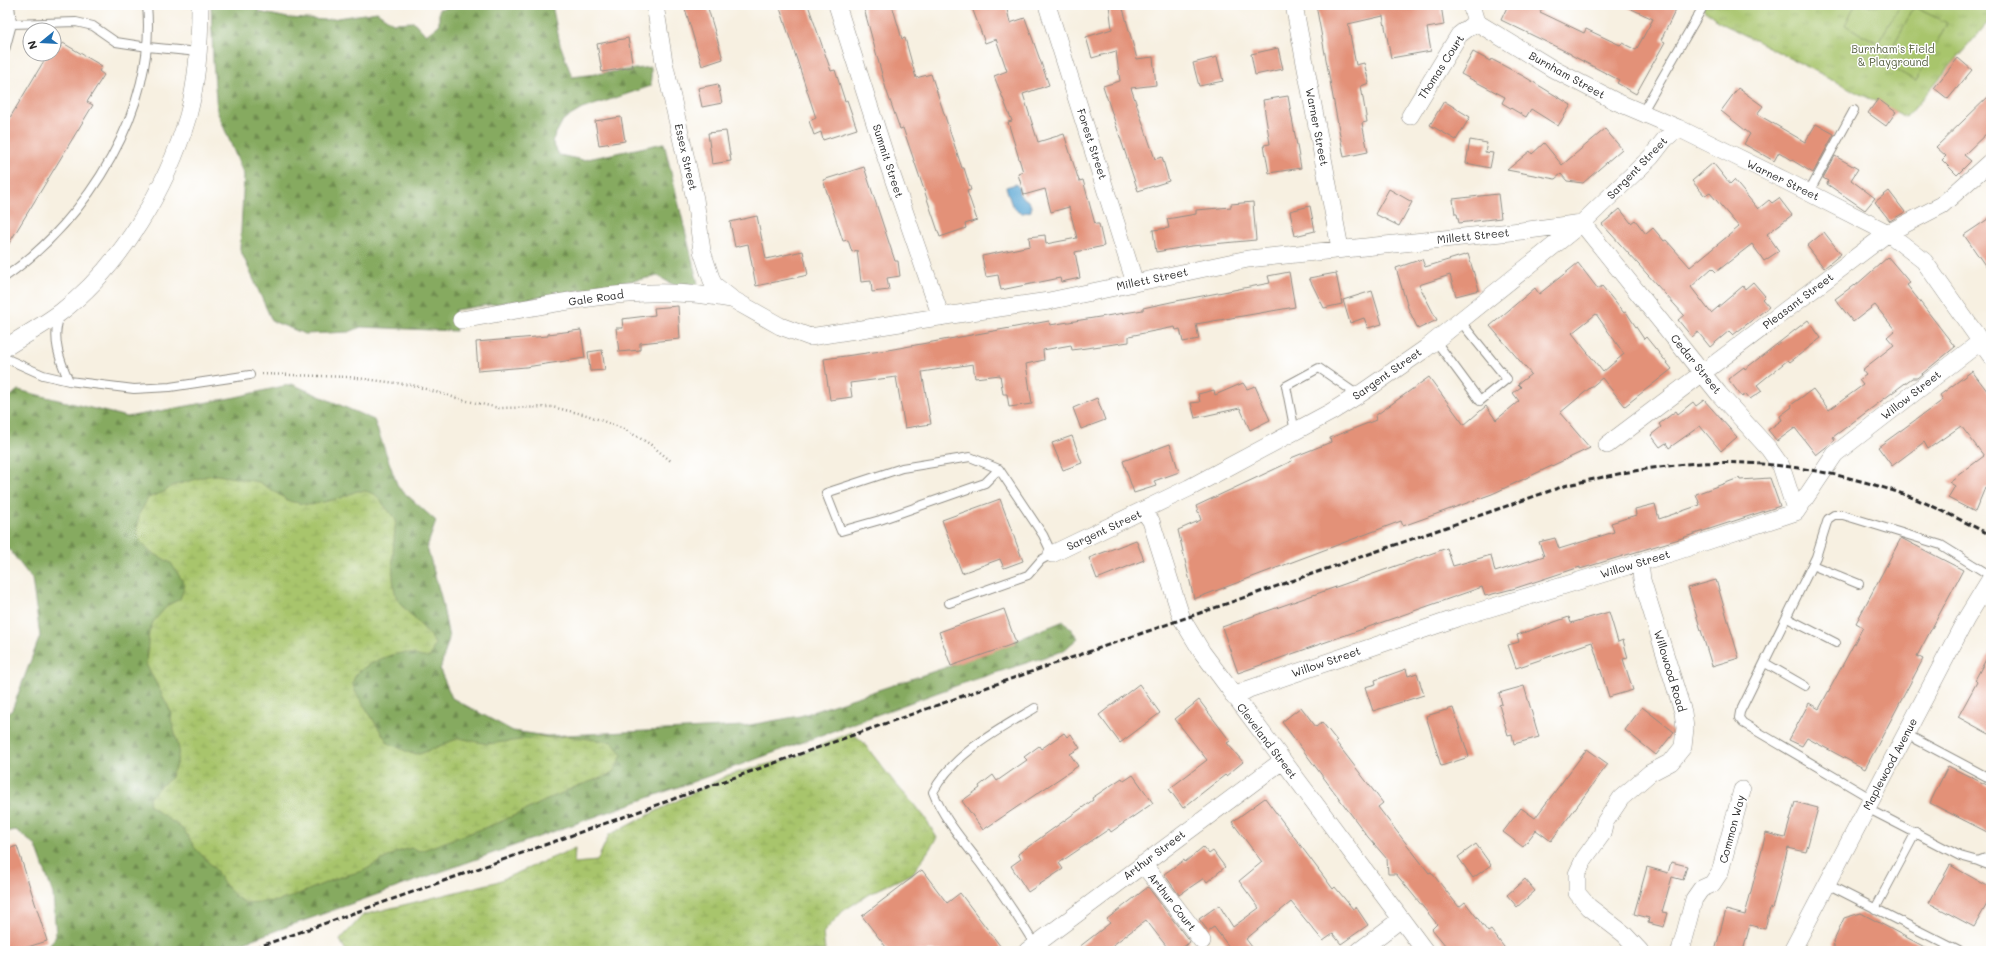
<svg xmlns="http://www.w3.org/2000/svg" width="1996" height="956" font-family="Mali,sans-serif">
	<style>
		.grass { fill: url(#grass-tufts); stroke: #6a784c }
		.forest { fill: url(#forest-firs); stroke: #586a46 }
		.wetland { fill: url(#wetland-marsh); stroke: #6a784c }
		.pitch { fill: #a8c56c; stroke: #6a784c }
		.water { fill: #5ca7d4; stroke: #446980 }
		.building { fill: #e39178; fill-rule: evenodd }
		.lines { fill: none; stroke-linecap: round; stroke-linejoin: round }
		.lane-casing { stroke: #918e86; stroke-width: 10 }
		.street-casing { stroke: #918e86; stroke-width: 18 }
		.path { stroke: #918e86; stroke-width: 2.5; stroke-dasharray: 1 3; stroke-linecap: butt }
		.lane { stroke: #fff; stroke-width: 8 }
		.street { stroke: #fff; stroke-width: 17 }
		.rail { stroke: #2b2b2b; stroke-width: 3; stroke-dasharray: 6 3; stroke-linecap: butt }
		.labels { text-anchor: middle; stroke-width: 3; stroke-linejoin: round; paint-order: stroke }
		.park-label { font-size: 11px; fill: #576142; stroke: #fff }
		.street-label { font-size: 11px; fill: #2b2b2b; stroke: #fff }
	</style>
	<defs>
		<pattern id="grass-tufts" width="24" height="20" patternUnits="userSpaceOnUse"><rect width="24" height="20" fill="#a8c56c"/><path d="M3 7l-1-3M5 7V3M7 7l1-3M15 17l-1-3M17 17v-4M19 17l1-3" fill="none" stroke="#91a95e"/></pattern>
		<pattern id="forest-firs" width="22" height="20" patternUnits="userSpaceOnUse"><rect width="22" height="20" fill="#86aa60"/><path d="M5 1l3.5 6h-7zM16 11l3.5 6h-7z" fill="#6e8b4f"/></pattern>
		<pattern id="wetland-marsh" width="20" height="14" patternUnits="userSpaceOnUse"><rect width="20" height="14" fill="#a8c56c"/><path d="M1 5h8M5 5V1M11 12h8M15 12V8" fill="none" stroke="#91a95e"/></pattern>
	</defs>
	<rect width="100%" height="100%" fill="#fff"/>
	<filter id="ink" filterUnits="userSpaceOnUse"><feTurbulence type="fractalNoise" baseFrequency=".025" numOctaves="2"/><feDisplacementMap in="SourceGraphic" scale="8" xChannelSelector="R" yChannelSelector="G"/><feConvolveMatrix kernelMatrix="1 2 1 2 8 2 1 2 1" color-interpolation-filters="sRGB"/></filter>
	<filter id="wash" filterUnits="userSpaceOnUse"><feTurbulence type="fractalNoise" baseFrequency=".012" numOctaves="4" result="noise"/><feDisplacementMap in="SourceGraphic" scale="16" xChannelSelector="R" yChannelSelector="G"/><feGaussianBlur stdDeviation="0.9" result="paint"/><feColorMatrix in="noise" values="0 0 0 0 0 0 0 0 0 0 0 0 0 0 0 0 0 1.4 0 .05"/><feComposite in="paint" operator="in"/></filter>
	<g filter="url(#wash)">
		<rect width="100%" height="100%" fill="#f7f0e1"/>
		<path class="grass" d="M1698 5H1991V19L1906 117 1721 23Z"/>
		<path class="forest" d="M211 5H259V12L288 18 325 20 377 12 393 23 414 22 426 35 439 25V9L468 5H552L560 44 572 77 651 67V86L582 109 563 120 552 141 559 155 583 160 664 143 698 284 677 287 658 276 561 294 455 310 456 331 361 327 349 332 305 334 272 321 240 249 244 175 217 111 213 61Z
			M292 384 374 420 398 487 436 521 427 547 441 597 449 638 440 670 452 698 513 731 547 736 744 726 800 716 953 665 1064 621 1078 638 1063 651 958 685 751 761 219 951H46L56 936 53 894 36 846 16 830 5 832V716L12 710 40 636 32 579 5 544V401L18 390 127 417 236 397Z"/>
		<path class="wetland" d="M217 475 259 482 289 501 304 504 311 505 340 498 357 491H366L376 495 396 520C394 539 388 589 400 603 411 617 426 628 435 643L430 657C420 659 412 652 403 653 389 654 355 667 353 682 353 685 354 689 355 691L388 743 410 753 420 754 459 738 487 744 529 739 538 736 551 738 566 736 612 742 622 755 614 771 604 777 577 786 498 823 420 851 411 848 397 852 363 871 340 877 291 897 278 901 245 903 236 897 222 881 216 870 195 848 184 830 150 806 149 798 160 786 170 779 177 762 179 749 171 719 172 714 146 664 149 632 153 622 168 605 180 599 185 585 171 563 149 551 140 541 137 532 139 514 148 498 164 492 172 486 207 476Z
			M851 732 862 741 894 782 924 816 937 838 913 873 869 894 843 911 823 933 825 951H346L340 940 363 915 496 882 575 848 574 863 597 861 609 835 728 775 795 757Z"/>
		<path class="pitch" d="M1855 5H1900L1878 43 1845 25Z
			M1914 7 1947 23 1916 81 1884 63Z"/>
		<path class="water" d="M1016 184 1019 188V194C1026 201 1032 200 1031 211L1023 213 1018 212 1011 203 1006 187Z"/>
		<g id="blocks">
			<path class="building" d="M684 5H707L723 59 702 66Z
				M779 5H808L831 71 835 70 845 101 847 100 857 129 823 140 821 132 814 135 809 121 816 118Z
				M863 5H892L902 39 905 38 916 78 931 74 962 168H964L971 190 967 191 977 220 965 224 966 228 940 237 903 128 900 129 886 89Z
				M971 5H1006L1010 23 1025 18 1049 85 1023 94 1038 142 1064 134 1079 181 1083 180 1095 224H1099L1104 246 1075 252 1080 278 1061 282 1060 278 1001 290 998 275 986 277 982 256 1030 246 1029 237 1045 235 1046 244 1077 238 1069 207 1051 212 1045 189 1024 195 1018 174 1023 172 1008 122 1012 121 994 76 1007 71 996 39 985 43Z
				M1109 5H1122L1137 59 1153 57 1156 85 1131 88 1155 159 1162 157 1169 181 1138 191 1103 86 1120 81 1116 51 1092 58 1086 37 1112 29Z
				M1316 5H1441L1444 25 1427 28 1431 51 1391 58 1383 16 1348 24 1356 65 1364 63 1369 83 1361 86 1367 122 1362 123 1368 152 1344 157Z
				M1508 5H1544L1540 12 1584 33 1586 29 1620 45 1622 43 1636 50 1653 19 1623 5H1678L1661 40 1665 42 1636 94 1617 83 1619 80 1571 55V54L1501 20Z
				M628 38 633 67 602 72 597 44Z
				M63 43 102 66 99 71 104 75 87 102 93 105 5 250V126L48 54H54V44L60 48Z
				M1278 48 1283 69 1255 75 1251 54Z
				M1473 52 1490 61 1491 59 1525 77 1571 105 1558 126 1531 109 1526 117 1502 103 1505 97 1461 74Z
				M1217 57 1223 81 1199 86 1193 63Z
				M1958 58 1972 70 1948 99 1934 88Z
				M718 84 722 103 702 107 698 88Z
				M1738 88 1763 106 1757 114 1805 142 1816 124 1834 134 1813 173 1779 152 1774 161 1744 144 1750 134 1721 111Z
				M1991 94V129L1964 155 1971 161 1957 175 1942 160 1946 156 1936 147Z
				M1288 96 1301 168 1269 173 1264 145 1270 144 1263 100Z
				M1878 99 1896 112 1886 126 1868 113Z
				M1444 101 1470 117 1456 140 1430 125Z
				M621 117 625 141 599 145 595 121Z
				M1605 129 1622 149 1583 183 1567 181 1561 174 1555 179 1507 170 1530 151 1532 154 1544 143 1562 165Z
				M726 131 731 161 712 164 708 133Z
				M1470 140 1487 143 1485 152 1493 153 1490 168 1466 163Z
				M1835 156 1858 169 1851 180 1875 198 1865 210 1827 184 1828 181 1823 178Z
				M1713 163 1730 184 1734 180 1758 209 1769 200 1772 203 1779 198 1792 215 1767 234 1779 251 1764 261 1752 244 1716 272 1712 268 1691 287 1711 313 1743 286 1745 289 1753 282 1765 296 1762 299 1769 307 1733 335 1729 331 1710 347 1698 332 1692 337 1678 320 1684 315 1602 224 1620 209 1631 223 1635 220 1646 234 1653 228 1664 241 1666 240 1690 267 1739 227 1710 193 1705 196 1692 181Z
				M864 167 895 261H898L900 276 887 278 889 290 872 292 871 281 861 282 857 250 852 252 848 240 843 241 823 180Z
				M1389 189 1412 202 1399 226 1375 214Z
				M1889 191 1905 212 1890 221 1875 202Z
				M1498 194 1501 218 1459 223 1457 214H1455L1453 199Z
				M1253 202 1256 240 1191 246 1156 252 1153 230 1169 228 1167 219 1196 214V210L1231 207V204Z
				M1310 206 1315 231 1295 236 1290 211Z
				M757 216 766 259 803 251 808 275 756 286 748 244 735 247 730 222Z
				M1991 217V274L1964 235Z
				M1824 232 1841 254 1824 268 1807 246Z
				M1468 254 1479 290 1456 296 1450 275 1419 285 1437 320 1418 329 1408 308 1396 268 1422 259 1425 267Z
				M1888 257 1910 283 1907 285 1955 347 1917 378H1912L1833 437 1835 440 1816 455 1795 428 1777 441 1768 430 1782 420 1780 416 1792 407 1791 405 1813 389 1829 410 1863 385 1859 380 1866 375 1862 370 1894 345 1887 337 1895 330 1875 305 1853 322 1835 299 1854 285 1855 286Z
				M1578 263 1598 289 1602 286 1624 313 1626 312 1644 339 1646 337 1672 369 1625 406 1602 378 1560 413 1590 448 1492 494 1403 526 1401 521 1194 599 1178 530 1201 520 1196 506 1292 461 1291 458 1331 442 1330 438 1376 420 1375 416 1429 377 1464 425 1486 406 1496 420 1519 401 1513 393 1521 387 1518 384 1531 374 1490 326 1535 288 1539 294ZM1596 314 1624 354 1603 372 1572 333Z
				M1289 272 1295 307 1196 324 1199 339 1183 342 1180 329 1176 330 1175 327 1129 336V342L1072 350 1071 345 1043 350 1044 360 1026 364 1032 404 1009 407 1007 394H1003L1000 375 975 378 973 364 922 372 931 424 905 428 896 377 850 383 852 397 830 400 824 359 888 350 1049 321 1050 325 1143 310V308L1171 302 1270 283 1268 276Z
				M1336 273 1342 304 1324 308 1309 278Z
				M1372 291 1382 324 1368 328 1364 318 1350 323 1343 300Z
				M678 306 680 339 640 343V350L619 352 616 328H623L622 319 655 315 654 308Z
				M1808 320 1821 338 1790 362 1788 360 1757 385 1762 391 1750 399 1746 394 1742 397 1728 379 1744 367 1745 369Z
				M581 330 585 358 526 367 478 371 476 342 548 336V334Z
				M602 350 605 370 590 371 588 352Z
				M1972 371 1991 396V488H1985L1975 512 1948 498 1955 486 1949 482 1984 456 1961 426 1928 449 1924 442 1892 466 1878 447 1943 400 1940 395Z
				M1243 383 1247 389 1255 386 1270 420 1250 430 1240 408 1195 418 1191 403 1200 402 1198 394 1214 390 1215 395Z
				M1097 398 1105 420 1081 429 1073 408Z
				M1704 400 1737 437 1721 451 1700 426 1669 448 1666 443 1660 447 1651 435 1661 427 1659 424 1676 411 1678 414 1693 402 1696 406Z
				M1072 436 1082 463 1063 470 1052 443Z
				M1170 444 1179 472 1154 481 1156 486 1134 493 1123 461Z
				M1739 478 1740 480 1770 478 1780 506 1679 539 1580 569V567L1516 588 1485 596 1482 587 1238 673 1222 627 1447 548 1453 566 1491 555 1495 572 1544 556 1539 542 1555 538 1559 549 1614 532 1611 523 1636 515 1635 509 1655 504 1659 519 1700 505 1696 494Z
				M1000 499 1023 561 1004 568 1000 559 962 573 942 520Z
				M1901 538 1963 570 1917 656 1923 659 1865 769 1807 738 1802 746 1789 740 1809 703 1819 709 1863 627 1856 623Z
				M1136 540 1144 560 1097 579 1089 558Z
				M1716 580 1739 658 1712 666 1688 588Z
				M1004 609 1016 643 951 666 939 632Z
				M1609 612 1618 642 1623 640 1628 658 1623 659 1633 690 1609 697 1592 642 1516 668 1508 645 1519 642 1517 635 1569 617 1571 623Z
				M1991 650V735L1958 717 1977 682 1975 680Z
				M1406 669 1408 676 1417 673 1424 695 1373 711 1365 687 1376 684 1375 680Z
				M1139 684 1160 713 1120 743 1099 715Z
				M1524 686 1539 737 1514 744 1512 734 1508 735 1499 705 1502 704 1499 693Z
				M1199 700 1230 741 1227 743 1243 762 1226 776 1225 775 1183 808 1169 789 1207 760 1175 719Z
				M1301 707 1316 727 1322 722 1337 741 1336 742 1383 803 1378 807 1429 873 1431 872 1459 907 1465 902 1488 932 1491 930 1507 951H1450L1432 929 1437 924 1396 874H1388L1387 859 1368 837 1282 722Z
				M1642 707 1674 732 1656 755 1625 730Z
				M1453 708 1469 757 1441 766 1426 716Z
				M1064 733 1067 737 1071 734 1080 748 1070 754 1078 766 983 830 962 801 980 788 979 786 993 775 997 781 1027 760 1024 757 1039 746 1041 749Z
				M1587 749 1608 764 1551 841 1536 830 1523 847 1503 832 1521 808 1535 818Z
				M1948 766 1991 787V834L1930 803Z
				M1133 775 1153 803 1111 832 1109 829 1059 863 1063 869 1028 892 1011 866 1021 859 1018 854 1093 800 1092 798 1122 778 1124 781Z
				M1265 798 1333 889 1335 887 1353 909 1356 907 1368 925 1341 944 1333 934 1323 941 1291 902 1246 939 1255 951H1232L1214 927 1208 931 1199 919 1219 905 1233 927 1259 908 1239 881 1262 862 1232 822Z
				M1795 802 1818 808 1806 852 1788 848 1772 909 1770 908 1765 929 1750 925 1743 951H1715L1726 910 1745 915 1766 833 1785 838Z
				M1476 844 1491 865 1473 878 1458 857Z
				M17 846 47 941 15 951H5V850Z
				M1203 847 1209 854 1213 851 1225 867 1207 882 1204 878 1179 895 1164 874 1184 860 1185 862Z
				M1671 862 1687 866 1683 880 1672 877 1662 912 1668 913 1664 927 1648 923 1649 918 1634 914 1647 867 1668 873Z
				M1950 865 1991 888V897L1974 927 1929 903Z
				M922 870 947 903 960 893 1004 951H889L862 916Z
				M1525 879 1535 891 1517 907 1507 895Z
				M1148 887 1190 942 1178 951H1170L1146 920 1113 945 1117 951H1074L1110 923 1107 919Z
				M1861 913 1932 951H1835L1833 942 1844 918Z"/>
		</g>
	</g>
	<g filter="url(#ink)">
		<use href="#blocks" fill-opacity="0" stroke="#918e86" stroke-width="1"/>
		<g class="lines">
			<defs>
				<path id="lane" d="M12 24 76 22 93 26 116 42 148 47 198 52
					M5 50 12 24 10 5
					M1642 113 1704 5
					M1809 192 1854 110
					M5 277C88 219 157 109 147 5
					M60 316C51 338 60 361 69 381
					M1435 340 1480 401 1507 379 1460 321
					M5 358 43 375 69 381 134 389 170 387 250 375
					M1295 432 1286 386 1319 368 1358 395
					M1812 565 1859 584
					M949 603 1028 575 1041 560 1052 554 1043 535 999 469 970 457 902 468 826 493 841 531 880 520 985 483 999 469
					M1787 618 1836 643
					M1765 663 1805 686
					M1035 708C998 730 954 753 933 792 943 818 963 841 980 863 1000 890 1018 917 1035 945
					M1906 734 1991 779
					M1872 799 1743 723 1739 718 1740 712 1816 557 1828 519 1834 515H1843L1941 545 1991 576
					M1867 808 1960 856 1978 861 1991 856
					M1978 861 1991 866
					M1827 884 1959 951
					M1875 909 1916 832"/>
				<path id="street" d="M655 5 664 62 695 199 702 251 713 284 732 299 780 326 810 337 971 312 1049 301 1248 259 1521 231 1582 223 1719 394 1769 449 1781 466 1796 512
					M837 5 887 161 941 317
					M1047 5 1135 283
					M1294 5 1340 248
					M1471 5 1476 22 1553 69 1617 102 1678 128 1786 181 1888 233 1924 261 1991 356
					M1410 116 1459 35 1476 22
					M461 320C549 305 641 281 730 299
					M5 348C23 336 44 325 61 312 121 266 167 188 188 116 197 82 200 40 200 5
					M1607 445 1888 233 1942 205 1991 161
					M1144 511 1151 521 1182 619 1202 652 1425 951
					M1052 554 1189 488 1331 412 1363 392 1425 349 1582 223 1651 157 1665 139 1678 128
					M1640 562 1642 580 1683 712 1685 728 1683 747 1671 762 1650 773 1621 798 1605 822 1602 834 1584 859 1577 874V893L1589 907 1624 934 1640 951
					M1234 697 1249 689 1457 618 1674 552 1796 512 1835 454 1980 342
					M1143 864 1202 941
					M1027 951 1282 761
					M1359 951 1401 919
					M1680 951 1694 899 1701 889 1712 884 1720 872 1742 790
					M1792 951 1966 619 1991 578"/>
			</defs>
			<use href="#lane" class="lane-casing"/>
			<use href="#street" class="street-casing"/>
			<path class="path" d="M1811 5 1815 7 1817 5
				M262 374 349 377 412 385 463 400 499 408 552 407 587 415 624 429 650 444 672 462"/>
			<use href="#lane" class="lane"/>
			<use href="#street" class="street"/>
			<path class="rail" d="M247 951 1002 682 1564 486C1598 478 1633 470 1668 466 1747 456 1828 468 1903 494 1933 505 1962 521 1991 535"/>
		</g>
	</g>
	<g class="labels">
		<g class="park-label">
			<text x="1893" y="53">Burnham's Field<tspan x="1893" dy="13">&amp; Playground</tspan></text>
		</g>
		<g class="street-label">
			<text transform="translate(1441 67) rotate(-57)" y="4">Thomas Court</text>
			<text transform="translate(1567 75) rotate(29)" y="4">Burnham Street</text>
			<text transform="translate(1317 127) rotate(79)" y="4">Warner Street</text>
			<text transform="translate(1092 144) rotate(72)" y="4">Forest Street</text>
			<text transform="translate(686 157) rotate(77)" y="4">Essex Street</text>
			<text transform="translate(888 161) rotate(72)" y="4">Summit Street</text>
			<text transform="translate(1637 168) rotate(-46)" y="4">Sargent Street</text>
			<text transform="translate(1783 180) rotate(26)" y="4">Warner Street</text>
			<text transform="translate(1473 236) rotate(-6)" y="4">Millett Street</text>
			<text transform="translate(1152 279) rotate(-12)" y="4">Millett Street</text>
			<text transform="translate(596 298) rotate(-8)" y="4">Gale Road</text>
			<text transform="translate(1798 301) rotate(-37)" y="4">Pleasant Street</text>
			<text transform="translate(1696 364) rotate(51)" y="4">Cedar Street</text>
			<text transform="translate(1387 374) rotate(-35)" y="4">Sargent Street</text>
			<text transform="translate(1911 395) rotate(-38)" y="4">Willow Street</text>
			<text transform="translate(1104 530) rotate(-25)" y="4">Sargent Street</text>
			<text transform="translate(1635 564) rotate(-17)" y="4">Willow Street</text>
			<text transform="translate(1326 662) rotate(-19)" y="4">Willow Street</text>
			<text transform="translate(1670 671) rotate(73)" y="4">Willowood Road</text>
			<text transform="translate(1267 741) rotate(53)" y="4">Cleveland Street</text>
			<text transform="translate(1890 764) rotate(-62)" y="4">Maplewood Avenue</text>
			<text transform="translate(1732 829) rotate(-75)" y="4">Common Way</text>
			<text transform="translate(1154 855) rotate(-37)" y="4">Arthur Street</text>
			<text transform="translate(1172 902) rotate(52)" y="4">Arthur Court</text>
		</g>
	</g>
	<rect width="1996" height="956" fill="none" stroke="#fff" stroke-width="20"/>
	<g transform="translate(42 42) rotate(252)"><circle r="19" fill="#ffffff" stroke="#aaaaaa"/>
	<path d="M0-3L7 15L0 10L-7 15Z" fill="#1f6fb2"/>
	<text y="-6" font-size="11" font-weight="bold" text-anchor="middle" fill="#2b2b2b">N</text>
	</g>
</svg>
